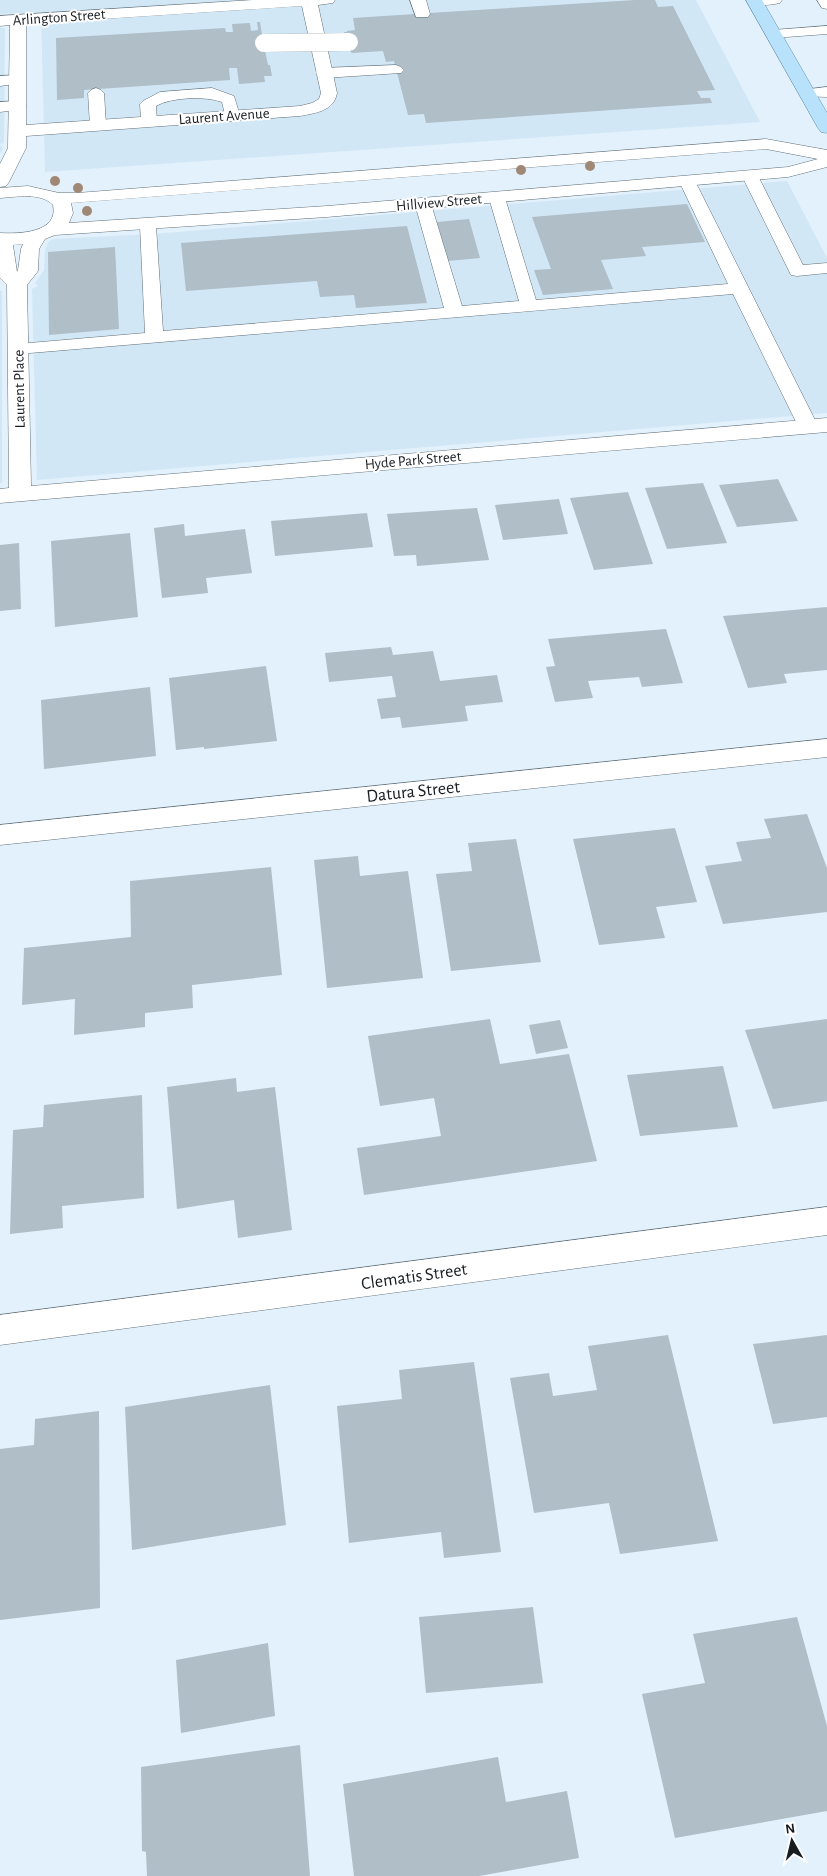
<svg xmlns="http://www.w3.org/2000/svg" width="827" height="1876" font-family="'Alegreya Sans',sans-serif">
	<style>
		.built { fill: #d1e7f6 }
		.building { fill: #afbec7 }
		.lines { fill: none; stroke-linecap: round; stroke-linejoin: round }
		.lane-casing { stroke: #626f78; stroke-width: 1 }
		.street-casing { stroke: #626f78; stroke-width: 1 }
		.primary-casing { stroke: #618fac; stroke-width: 1 }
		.lane { fill: #fff; fill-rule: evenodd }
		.street { fill: #fff; fill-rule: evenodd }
		.primary { fill: #b8e1fb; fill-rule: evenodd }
		.street-bridge-casing { stroke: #626f78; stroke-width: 18; stroke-linecap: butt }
		.street-bridge { stroke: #fff; stroke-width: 18 }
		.tree { fill: #a08876 }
		.labels { text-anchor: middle; stroke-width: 4; stroke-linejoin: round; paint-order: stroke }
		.far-street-label { font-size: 15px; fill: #171c20; stroke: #fff }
		.street-label { font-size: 18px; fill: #171c20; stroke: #fff }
	</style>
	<rect width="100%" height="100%" fill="#e2f1fb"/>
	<path class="built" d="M0 0H696L760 122 45 172 41 12 0 14Z
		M0 28H5L4 143 0 144 3 149 0 154Z
		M787 181 827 258V413L37 480 32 289 38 286 35 283 44 270 45 250 49 241 54 239 153 234Z
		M0 291H2V483H0Z"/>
	<path class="building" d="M410 0H425L429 13 635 0H655L658 7 673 6 715 90 697 91 701 98H710L712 103 426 123 424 114 408 115 394 61 386 62 383 51 352 53 348 49 264 46 268 65H270L272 76H264L265 82 239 84 237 68H229L230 80 84 90V98L57 100 56 38 225 28 226 32H233L232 24 250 23 251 31 258 30 257 22H260L263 41 344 35V32H347V31L355 30 353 18 415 14Z
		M687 204 705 242 642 247 646 256 601 260 613 289 543 295 534 270 551 269 532 217Z
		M469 219 480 258 448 261 437 222Z
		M407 226 427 303 356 308 354 295 320 297 317 281 186 291 181 243Z
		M115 247 119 329 49 335 48 252Z
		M778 479 798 521 737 527 719 485Z
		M703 483 727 543 667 549 645 488Z
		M628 492 653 564 594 570 570 498Z
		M559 499 568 534 503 540 495 505Z
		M477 508 489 560 417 566 416 555 394 556 387 514Z
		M367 513 373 547 275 556 271 521Z
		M184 524 185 536 245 529 252 573 206 578 208 593 162 598 154 528Z
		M130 533 138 617 55 627 51 541Z
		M19 543 21 609 0 611V545Z
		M827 607V670L784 674 787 683 748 688 723 616Z
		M666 629 683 683 642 687 639 677 588 681 593 698 555 702 546 667 555 666 548 639Z
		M391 647 393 655 433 651 440 681 497 675 503 702 465 706 468 721 402 728 400 717 381 719 377 699 396 697 392 676 329 682 325 653Z
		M266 666 277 741 204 749V747L176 750 169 678Z
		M150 687 156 756 44 769 41 700Z
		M807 814 827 868V912L723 924 705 866 742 861 736 842 771 838 764 819Z
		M675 828 697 902 656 907 665 938 599 945 573 839Z
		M516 839 541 962 451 971 436 874 472 871 468 843Z
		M358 856 360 876 408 871 423 978 327 988 314 860Z
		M271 867 282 975 192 985 193 1008 145 1013V1027L74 1035 75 999 22 1005 24 948 131 937 130 881Z
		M490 1019 500 1064 569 1054 597 1161 364 1195 357 1148 441 1136 434 1098 380 1106 368 1036Z
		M827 1019V1101L773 1109 745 1030Z
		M560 1020 568 1048 536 1054 529 1025Z
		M723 1066 738 1127 640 1136 627 1075Z
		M236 1078 237 1092 275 1087 292 1230 238 1238 234 1200 177 1209 167 1087Z
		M142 1095 144 1198 62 1206 63 1228 10 1234 13 1130 43 1127 44 1105Z
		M668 1335 718 1541 620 1554 609 1503 534 1513 510 1378 549 1373 553 1396 597 1390 588 1346Z
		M827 1335V1417L773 1424 753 1344Z
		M474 1362 501 1552 444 1558 441 1532 349 1543 337 1406 402 1399 399 1370Z
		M270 1385 286 1525 132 1550 125 1407Z
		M99 1411 100 1608 0 1620V1449L34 1445 35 1419Z
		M533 1607 543 1683 426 1693 419 1617Z
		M797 1617 827 1726V1811L675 1838 642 1694 705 1683 693 1634Z
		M268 1643 275 1716 181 1733 176 1660Z
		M300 1745 310 1876H147L146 1852 142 1851 141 1767Z
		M498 1757 506 1802 567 1791 579 1858 479 1876H354L343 1784Z"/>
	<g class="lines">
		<defs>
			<path id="lane" d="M748 0H782L780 3C771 5 759 6 750 4Z
				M817 0H827V9L822 8Z
				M827 26V34L773 38 768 37 766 34 768 31 773 30Z
				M396 65 401 67 404 70 401 73 324 78 319 76 316 73 319 70 324 68Z
				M18 75 23 77 26 80 23 83 0 86V76Z
				M827 87V97L802 96 799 93 802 90Z
				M96 88 101 90 104 93 106 125 104 128H92L90 125 88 93 91 90Z
				M212 88 234 96 240 116 238 119H226L222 102C206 96 171 97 156 106L157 121 155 124H143L141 121 140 104 143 101 160 92Z
				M18 101 24 103 26 106 24 109 0 112V102Z
				M750 171 756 173 758 176 803 265 827 263V273L797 276 791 275 742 176 744 173Z
				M687 176 693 178 695 181 818 426 815 430 808 432 801 430 798 426 733 294 18 354 12 353 9 349 12 345 18 344 145 333 140 226 142 222H154L156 226 163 331 444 308 415 204 417 200H429L431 204 462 306 519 301 489 198 491 194H503L505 198 536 300 728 284 679 181 681 178Z"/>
			<path id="street" d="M253 0H335L333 3 318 5 337 93C334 111 316 113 300 116L26 136V148L9 182 6 186 0 187V164L8 148 10 25 0 26V16ZM302 6 321 93 319 99 312 103 300 106 26 125V24Z
				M410 0H426L430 14 428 17H416Z
				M766 139 827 150V167L788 177 327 217 55 235 45 239 39 249 38 271 27 285 31 486 827 418V432L0 503V489L9 488 7 285 0 278V233C19 234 59 233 53 205 41 192 16 197 0 198V188L28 186 59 193H77ZM766 149 818 159 788 167 327 206 69 223 73 213 71 203ZM23 244 21 249 18 270 17 272 13 245Z
				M827 739V757L0 845V825Z
				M827 1207V1235L0 1345V1315Z"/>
			<path id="primary" d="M746 0H762L827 113V133L821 132 818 128Z"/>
		</defs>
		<use href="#lane" class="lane-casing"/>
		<use href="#street" class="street-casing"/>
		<use href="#primary" class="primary-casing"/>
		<use href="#lane" class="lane"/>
		<use href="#street" class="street"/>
		<use href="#primary" class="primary"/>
		<defs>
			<path id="street-bridge" d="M264 43 349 42"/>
		</defs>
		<use href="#street-bridge" class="street-bridge-casing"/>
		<use href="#street-bridge" class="street-bridge"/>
	</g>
	<g class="tree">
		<circle cx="590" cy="166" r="5"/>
		<circle cx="521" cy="170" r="5"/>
		<circle cx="55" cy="181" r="5"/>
		<circle cx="78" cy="188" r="5"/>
		<circle cx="87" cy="211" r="5"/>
	</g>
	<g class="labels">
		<g class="far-street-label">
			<text transform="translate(59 17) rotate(-4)" y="5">Arlington Street</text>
			<text transform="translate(224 116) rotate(-4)" y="5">Laurent Avenue</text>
			<text transform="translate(439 202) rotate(-5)" y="5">Hillview Street</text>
			<text transform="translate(19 389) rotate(-91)" y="5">Laurent Place</text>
			<text transform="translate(413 460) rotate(-5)" y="5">Hyde Park Street</text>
		</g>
		<g class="street-label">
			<text transform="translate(413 791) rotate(-6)" y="6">Datura Street</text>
			<text transform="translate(414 1276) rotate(-8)" y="6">Clematis Street</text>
		</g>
	</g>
	<g transform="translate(792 1841) rotate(352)" stroke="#ffffff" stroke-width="4" paint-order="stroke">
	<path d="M0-4L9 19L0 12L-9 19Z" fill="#171c20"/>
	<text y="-8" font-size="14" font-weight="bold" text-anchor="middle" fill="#171c20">N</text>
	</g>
</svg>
